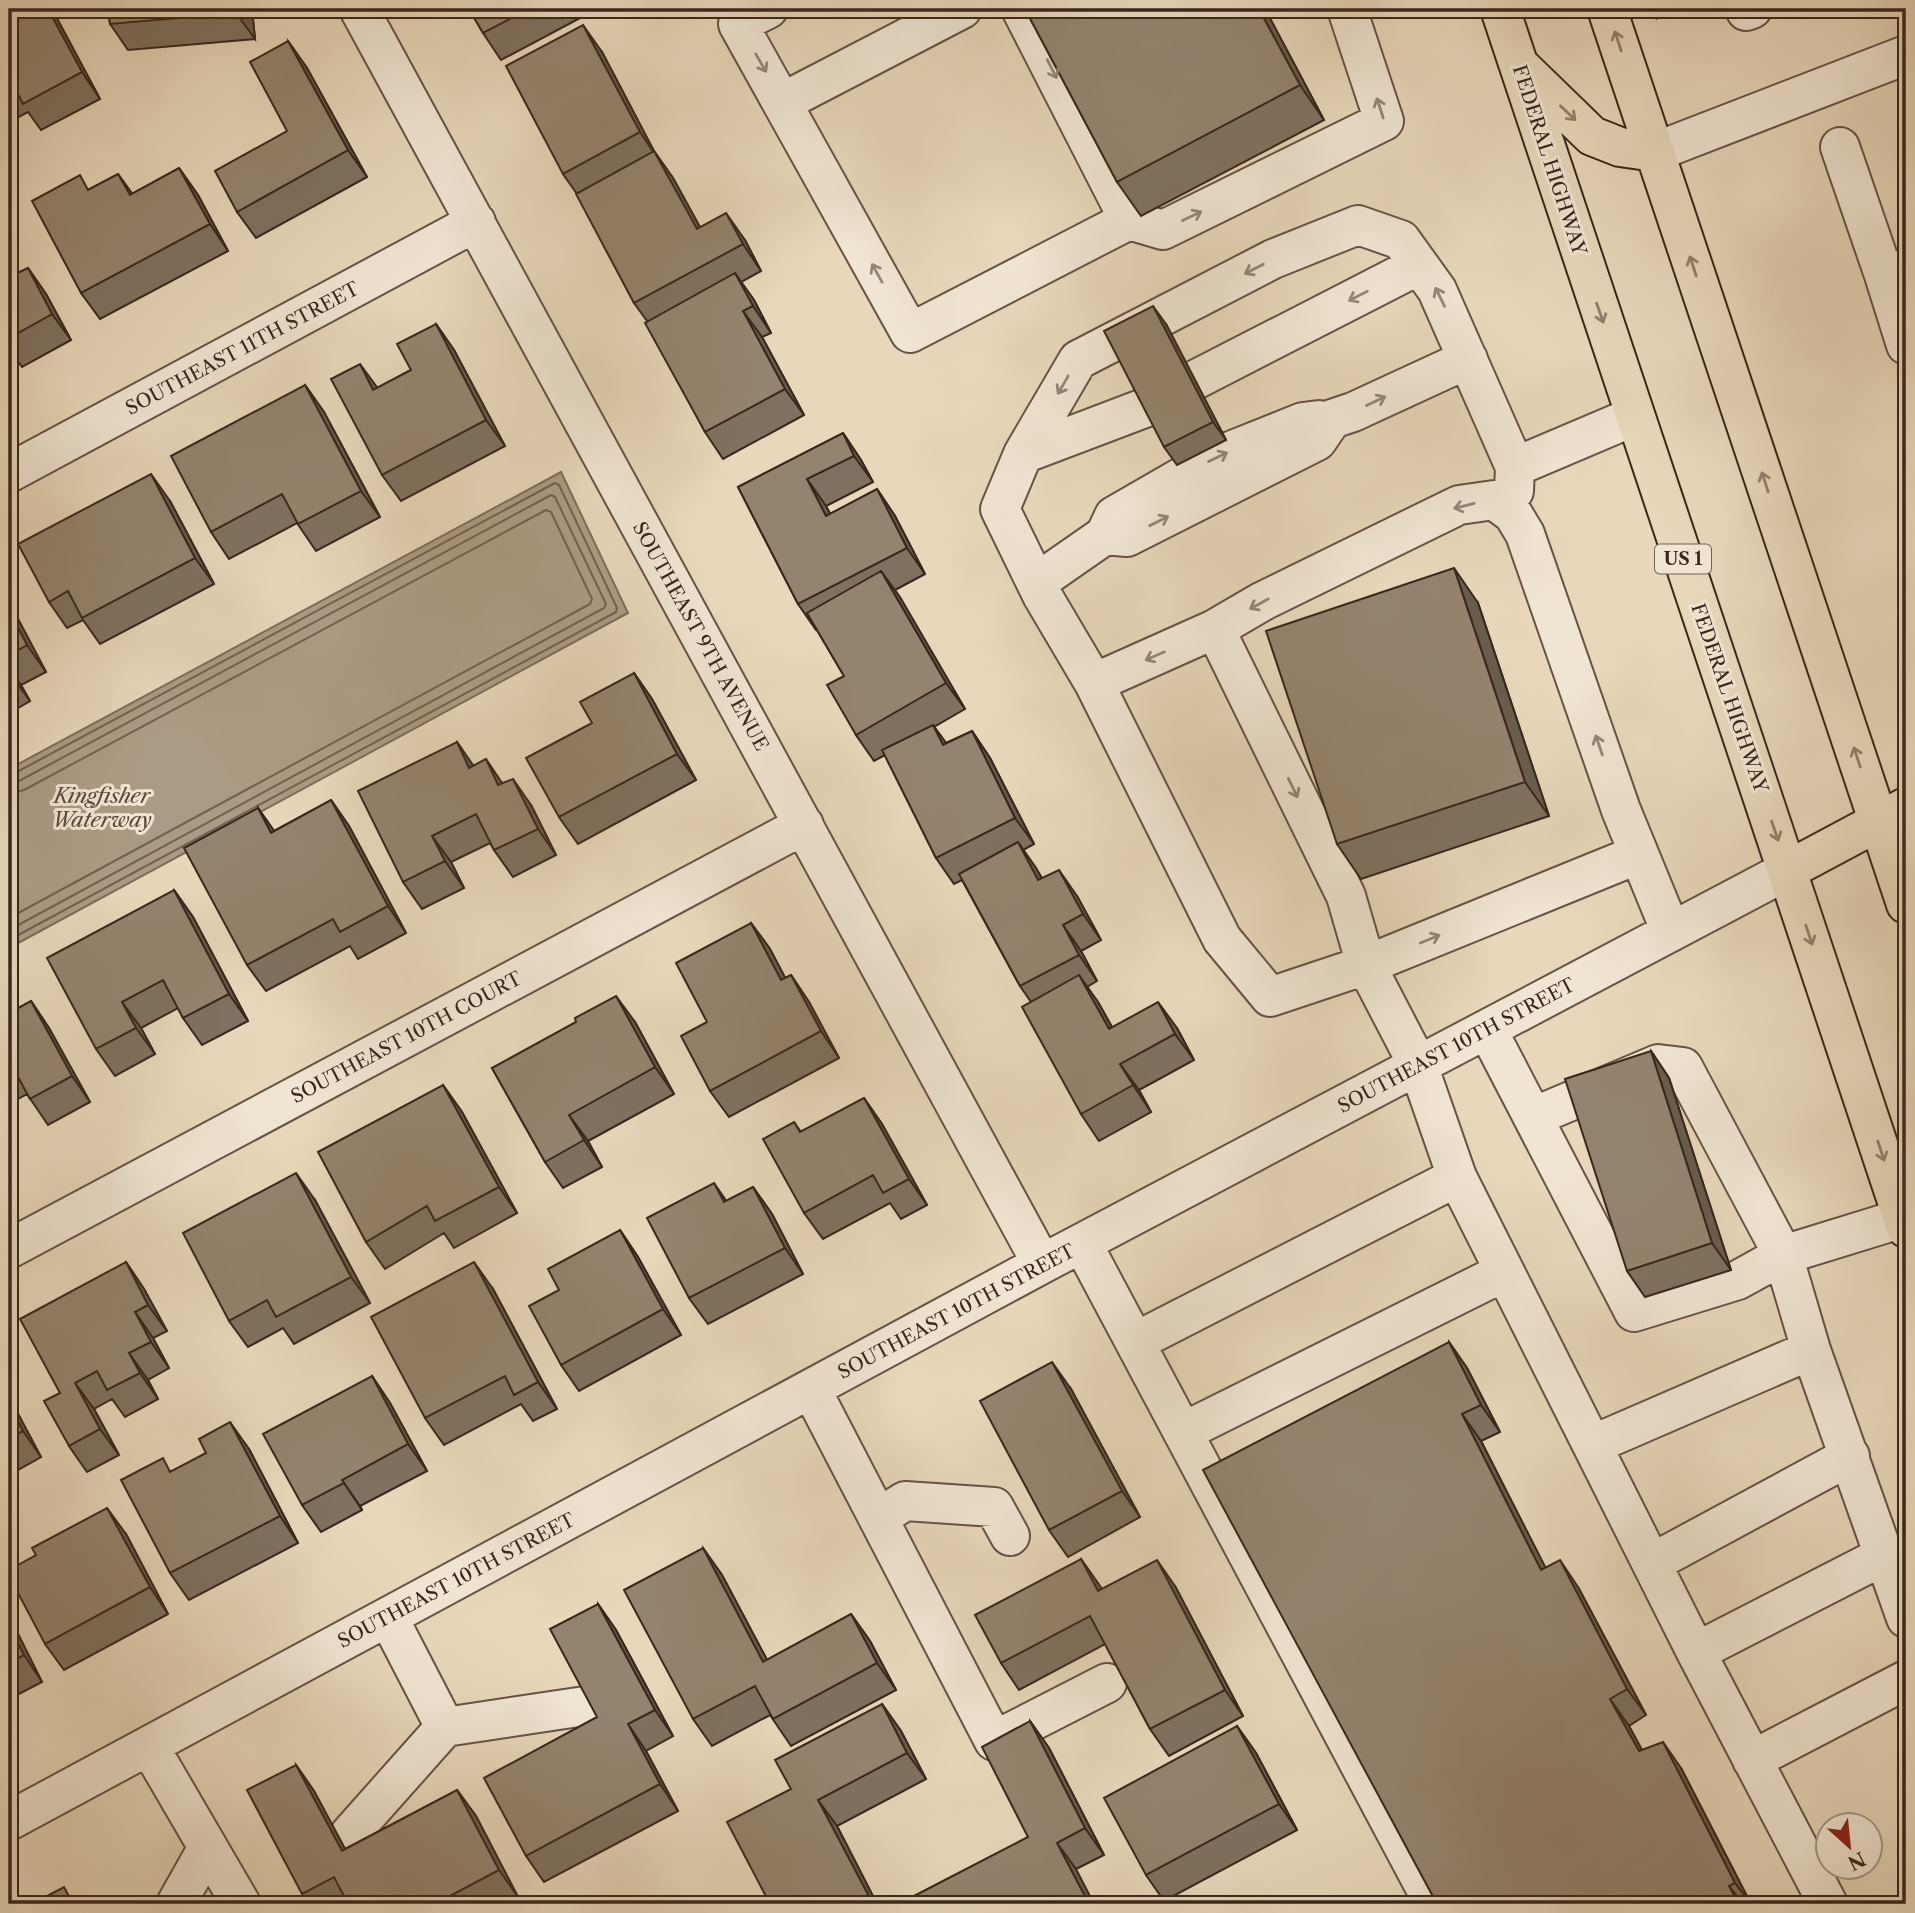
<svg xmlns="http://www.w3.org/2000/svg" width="1915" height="1913" font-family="'Libre Caslon Text',serif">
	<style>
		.water { fill: #ac9b84; stroke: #7e6d5a; stroke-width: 2 }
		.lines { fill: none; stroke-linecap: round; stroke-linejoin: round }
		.shore { stroke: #726150; stroke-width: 2 }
		.minor-casing { stroke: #655344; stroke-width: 42 }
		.major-casing { stroke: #39271c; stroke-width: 42 }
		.path { stroke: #39271c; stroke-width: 4.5; stroke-dasharray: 5 3.5; stroke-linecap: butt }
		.minor { stroke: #f0e5d2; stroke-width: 38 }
		.major { stroke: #e8d7ba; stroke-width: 38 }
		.wall { fill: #7f715f; stroke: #39271c; stroke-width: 2 }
		.shaded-wall { fill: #685c4d; stroke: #39271c; stroke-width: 2 }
		.building { fill: #94836e; stroke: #39271c; stroke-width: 2 }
		.oneway { stroke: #907f6b }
		.oneway2 { stroke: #948677 }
		.labels { text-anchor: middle; stroke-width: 6; stroke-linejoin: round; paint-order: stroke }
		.shield { fill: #f0e5d2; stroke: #706053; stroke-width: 2 }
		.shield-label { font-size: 18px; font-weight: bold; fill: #39271c }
		.street-label { font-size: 19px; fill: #39271c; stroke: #f0e5d2 }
		.water-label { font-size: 21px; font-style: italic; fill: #5c4a3b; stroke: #f0e5d2 }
	</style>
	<rect width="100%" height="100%" fill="#e8d7ba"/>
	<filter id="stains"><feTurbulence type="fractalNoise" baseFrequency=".00286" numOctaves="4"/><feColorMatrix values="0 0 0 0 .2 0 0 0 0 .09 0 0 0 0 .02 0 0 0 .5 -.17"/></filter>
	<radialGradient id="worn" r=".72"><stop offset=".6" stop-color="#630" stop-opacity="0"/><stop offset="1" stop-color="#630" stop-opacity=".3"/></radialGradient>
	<path class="water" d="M561 472 628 613 9 948V769Z"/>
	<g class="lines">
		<path class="shore" d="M9 774 15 773 555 483 559 485 617 608 616 612 9 940
			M9 783 19 781 551 495 555 497 606 604 604 608 9 930
			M9 794 24 790 546 510 551 512 592 599 590 604 9 918"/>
		<defs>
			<path id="minor" d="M359 9 1042 1264
				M768 9 738 24 910 333 1129 220 1163 230 1384 121 1347 9
				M1021 9 1129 220
				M1745 9 1746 11 1752 9
				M783 102 962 9
				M1840 147 1884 275 1906 268
				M1655 152 1906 55
				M1884 275 1906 345
				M1195 380 1419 265
				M1023 454 1147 407
				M1515 467 1437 290 1401 240 1358 225 1273 259 1078 360 1023 454 1000 509 1042 595 1094 683 1222 939 1270 997 1366 965 1639 854
				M9 473 476 222
				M1514 491 1515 467 1635 416
				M1105 535 1114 516 1218 456 1303 422 1319 420
				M1036 583 1105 535 1127 537 1317 441 1332 419 1353 412 1468 359
				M1094 683 1215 629
				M1487 1029 1634 1312 1738 1280 1783 1255 1683 1067 1658 1064 1533 1117
				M1457 1177 1592 1445
				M1082 1243 1434 1904
				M9 1249 804 825
				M1135 1342 1457 1177 1418 1065 1366 965 1346 896 1215 629 1263 601 1459 505 1494 500 1513 514 1525 534 1621 810 1671 932
				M1811 1350 1906 1618
				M811 1389 994 1741 1107 1683
				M1183 1432 1504 1272
				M878 1518 905 1501 994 1507 1010 1536
				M1652 1563 1850 1456
				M1696 1652 1885 1555
				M445 1727 585 1706
				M149 1746 241 1904
				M1752 1760 1906 1680
				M9 1821 1042 1264 1788 870
				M349 1835 445 1727 388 1617
				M176 1904 208 1847
				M1828 1904 1696 1652 1592 1445 1811 1350 1783 1255 1903 1218"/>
			<path id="major" d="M1500 9 1906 1228
				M1607 9 1906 904
				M1523 69 1592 136 1620 147 1655 152
				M1788 870 1906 807"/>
		</defs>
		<use href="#minor" class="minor-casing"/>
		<use href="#major" class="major-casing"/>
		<path class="path" d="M1655 18 1669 9"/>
		<use href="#minor" class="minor"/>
		<use href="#major" class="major"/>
	</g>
	<path class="wall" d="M9 9H52L100 99 41 130 28 112 9 122Z
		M108 9H252L255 39 128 50 110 24Z
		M469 9H597L501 60 483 33Z
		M1025 9H1265L1324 120 1141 216 1117 182Z
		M288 41 307 68 367 177 256 238 237 212 287 131Z
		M602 52 654 151 673 178 700 227 745 240 761 271 741 282 754 300 771 333 762 337 804 415 723 459 705 432 647 321 634 303 577 194 563 174Z
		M179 168 198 195 228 251 100 319 81 293 90 189 118 174 132 194Z
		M9 264 15 274 28 268 46 294 71 340 22 367 16 359 9 363Z
		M436 324 454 350 505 446 401 501 382 475 377 388 411 370Z
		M1166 324 1226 440 1177 465 1164 447Z
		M305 385 324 412 380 517 316 551 297 523 229 559 211 532Z
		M843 433 861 460 873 482 826 506 830 514 877 489 895 516 925 574 895 590 965 709 934 727 946 743 972 731 990 758 1034 844 1023 850 1036 868 1042 878 1077 896 1101 940 1081 951 1097 981 1087 987 1098 1002 1112 1027 1177 1028 1194 1060 1139 1090 1151 1112 1099 1141 1081 1114 1031 1002 1020 986 962 880 954 884 936 858 885 755 874 761 856 735 844 676 817 630H816L798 604 738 487Z
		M170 501 214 584 100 644 83 620 67 628 49 602Z
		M9 602 46 672 21 685 30 701 9 713Z
		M1478 603 1549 816 1361 879 1337 844Z
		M634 673 652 699 696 780 578 844 559 817 592 723Z
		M457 742 473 766 503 783 531 805 556 855 513 877 494 850 490 843 451 862 464 888 422 909 403 882Z
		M331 800 349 826 406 933 358 959 350 946 266 991 247 965 258 808 274 831Z
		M174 890 193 917 248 1021 202 1045 183 1018 178 1008 141 1028 155 1054 115 1076 96 1049Z
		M751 923 770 949 785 978 791 975 809 1002 839 1058 729 1117 710 1091 707 1022Z
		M31 1001 49 1028 90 1102 48 1125 27 1094 9 1104V1013Z
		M635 1022 674 1094 588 1141 602 1167 563 1188 545 1162 492 1068Z
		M1651 1051 1669 1078 1731 1270 1645 1297 1627 1271Z
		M443 1085 462 1112 517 1213 454 1248 444 1233 385 1269 366 1242Z
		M864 1098 882 1124 927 1205 901 1219 890 1203 823 1239 804 1213 794 1122 801 1132Z
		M753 1187 772 1214 803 1274 708 1324 689 1298 726 1201Z
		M315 1200 370 1303 294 1344 283 1328 248 1347 229 1321Z
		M620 1230 638 1257 681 1335 579 1391 561 1365 559 1290Z
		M126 1262 144 1289 167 1331 153 1338 169 1368 148 1380 158 1399 125 1417 112 1399 94 1409 119 1455 87 1472 69 1446 60 1393Z
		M493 1289 557 1409 533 1421 521 1404 444 1445 425 1418Z
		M1449 1342 1467 1368 1500 1432 1481 1441 1545 1568 1578 1587 1646 1715 1629 1726 1642 1750 1681 1768 1751 1904H1437Z
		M372 1376 390 1403 427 1471 360 1506 362 1510 321 1532 302 1505Z
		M1071 1389 1140 1517 1068 1557 1049 1530Z
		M9 1397 41 1457 9 1475Z
		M249 1449 298 1543 189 1600 170 1573 172 1471Z
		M126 1534 168 1614 64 1670 45 1644Z
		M703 1548 722 1575 767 1660 851 1614 870 1641 896 1690 791 1746 770 1715 712 1746 693 1719Z
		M1081 1559 1102 1589 1175 1586 1243 1716 1169 1756 1150 1729 1105 1644 1019 1690 1001 1663Z
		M598 1604 616 1630 673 1736 646 1751 678 1811 544 1882 526 1856 597 1717Z
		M9 1616 42 1682 9 1699Z
		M882 1704 901 1731 926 1779 837 1826 877 1904H770L791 1789Z
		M1030 1721 1049 1748 1104 1855 1076 1869 1028 1837Z
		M1237 1726 1256 1753 1297 1830 1164 1901 1146 1875Z
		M296 1765 314 1791 345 1849 457 1790 476 1816 518 1897 503 1904H309L302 1894Z"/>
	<path class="shaded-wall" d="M48 9H52L54 13 100 99 82 72Z
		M236 9H252L255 39 236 13Z
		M1259 9H1265L1324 120 1300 85Z
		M583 25 602 52 658 159 640 132Z
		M288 41 307 68 367 177 348 150Z
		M654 151 673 178 715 255 697 229Z
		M179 168 198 195 228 251 210 224Z
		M118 174 137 200 130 195Z
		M726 213 745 240 761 271 743 244Z
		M9 264 30 302 9 271Z
		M28 268 46 294 71 340 52 314Z
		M735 273 754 300 771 333 753 306Z
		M1153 306 1166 324 1226 440 1213 422Z
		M743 311 762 337 804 415 785 389Z
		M436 324 454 350 505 446 486 420Z
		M360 364 379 390H373Z
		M305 385 324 412 380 517 361 491Z
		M843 433 861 460 873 482 854 456Z
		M151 474 170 501 214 584 195 558Z
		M807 479 826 506 845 542 826 516Z
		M877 489 895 516 925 574 907 548Z
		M1454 568 1478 603 1549 816 1525 782Z
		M881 571 900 597 965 709 946 683Z
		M9 602 46 672 27 645 9 610Z
		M9 668 21 685 30 701 11 675Z
		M634 673 652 699 696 780 677 754Z
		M933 725 952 751 943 745Z
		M972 731 990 758 1034 844 1015 818Z
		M457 742 475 768H469Z
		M486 759 504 786 498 785Z
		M513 779 531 805 556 855 538 829Z
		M331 800 349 826 406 933 388 906Z
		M258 808 277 835 271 833Z
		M432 836 451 862 464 888 445 861Z
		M1018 842 1036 868 1057 907 1038 880Z
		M1059 870 1077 896 1101 940 1083 914Z
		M174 890 193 917 248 1021 229 994Z
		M751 923 770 949 800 1006 781 980Z
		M1063 925 1081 951 1097 981 1079 955Z
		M791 975 809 1002 839 1058 821 1031Z
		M1079 975 1098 1002 1128 1056 1109 1029Z
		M616 996 635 1022 674 1094 655 1067Z
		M31 1001 49 1028 90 1102 72 1076Z
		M122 1002 141 1028 155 1054 136 1028Z
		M1158 1002 1177 1028 1194 1060 1175 1034Z
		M1651 1051 1669 1078 1731 1270 1712 1243Z
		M1120 1064 1139 1090 1151 1112 1133 1085Z
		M443 1085 462 1112 517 1213 499 1187Z
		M864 1098 882 1124 927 1205 909 1179Z
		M569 1115 588 1141 602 1167 584 1140Z
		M296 1173 315 1200 370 1303 351 1277Z
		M714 1183 732 1209 724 1202Z
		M753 1187 772 1214 803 1274 785 1248Z
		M620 1230 638 1257 681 1335 663 1309Z
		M126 1262 144 1289 167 1331 148 1305Z
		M474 1262 493 1289 557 1409 538 1382Z
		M135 1312 153 1338 169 1368 151 1342Z
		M1449 1342 1467 1368 1500 1432 1481 1405Z
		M129 1353 148 1380 158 1399 140 1373Z
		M1052 1362 1071 1389 1140 1517 1122 1491Z
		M372 1376 390 1403 427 1471 408 1444Z
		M75 1383 94 1409 119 1455 100 1429Z
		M9 1397 41 1457 23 1431 9 1405Z
		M1462 1414 1481 1441 1560 1596 1541 1570Z
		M230 1422 249 1449 298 1543 280 1516Z
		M342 1480 360 1506 362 1510Z
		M107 1508 126 1534 168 1614 150 1587Z
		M703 1548 722 1575 782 1688 763 1662Z
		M1081 1559 1100 1586 1117 1618 1098 1591Z
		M1157 1560 1175 1586 1243 1716 1225 1690Z
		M1560 1560 1578 1587 1646 1715 1627 1689Z
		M598 1604 616 1630 673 1736 655 1710Z
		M851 1614 870 1641 896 1690 877 1663Z
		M9 1616 42 1682 24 1655 9 1626Z
		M1610 1699 1629 1726 1657 1778 1639 1751Z
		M882 1704 901 1731 926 1779 907 1753Z
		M1030 1721 1049 1748 1104 1855 1085 1828Z
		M628 1724 646 1751 678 1811 660 1784Z
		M1237 1726 1256 1753 1297 1830 1279 1804Z
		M1663 1742 1681 1768 1751 1904 1735 1883Z
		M296 1765 314 1791 360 1877 342 1851Z
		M457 1790 476 1816 518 1897 499 1870Z
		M818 1800 837 1826 877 1904H873Z
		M1057 1843 1076 1869 1094 1904H1089Z
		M1729 1886 1743 1904H1739Z"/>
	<path class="building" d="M9 9H48L82 72 23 104 13 84 9 86Z
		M108 9H236V13L110 24Z
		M469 9H529L483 33Z
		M1025 9H1259L1300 85 1117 182Z
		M583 25 640 132 563 174 506 66Z
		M288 41 348 150 237 212 215 171 287 131 250 62Z
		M654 151 697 229 726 213 743 244 634 303 576 194Z
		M179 168 210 224 81 293 32 201 80 175 88 190 118 174 130 195Z
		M28 268 52 314 9 338V271L12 276Z
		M735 273 753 306 743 311 785 389 705 432 645 323Z
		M1153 306 1213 422 1164 447 1104 331Z
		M436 324 486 420 382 475 331 379 360 364 373 390 411 370 397 344Z
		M305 385 361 491 298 524 282 494 211 532 171 456Z
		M843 433 854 456 807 479 826 516 877 489 907 548 798 604 738 487Z
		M151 474 195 558 82 618 68 591 49 602 18 544Z
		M1454 568 1525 782 1337 844 1266 631Z
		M881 571 946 683 856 735 827 685 844 676 807 613Z
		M9 610 27 645 9 655Z
		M634 673 677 754 559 817 526 758 592 723 580 702Z
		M933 725 943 745 972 731 1015 818 936 858 882 750Z
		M457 742 469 768 486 759 498 785 513 779 538 829 494 850 476 814 432 836 445 861 403 882 358 791Z
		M331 800 388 906 340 932 333 919 247 965 184 848 258 808 271 833Z
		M1018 842 1038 880 1059 870 1083 914 1063 925 1079 955 1020 986 959 874Z
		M174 890 229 994 183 1018 163 980 122 1002 136 1028 96 1049 47 958Z
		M751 923 781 980 791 975 821 1031 710 1091 681 1036 707 1022 676 963Z
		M1079 975 1109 1029 1158 1002 1175 1034 1120 1064 1133 1085 1081 1114 1022 1007Z
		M616 996 655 1067 569 1115 584 1140 545 1162 492 1068 576 1022 575 1018Z
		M31 1001 72 1076 30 1099 12 1066 9 1068V1013Z
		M1651 1051 1712 1243 1627 1271 1565 1079Z
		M443 1085 499 1187 435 1221 427 1206 366 1242 318 1152Z
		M864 1098 909 1179 883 1193 873 1175 804 1213 763 1139 794 1122 800 1132Z
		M296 1173 351 1277 276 1317 267 1300 229 1321 183 1233Z
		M714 1183 724 1202 753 1187 785 1248 689 1298 647 1218Z
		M620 1230 663 1309 561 1365 529 1306 559 1290 548 1269Z
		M126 1262 148 1305 135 1312 151 1342 129 1353 140 1373 107 1390 97 1371 75 1383 100 1429 69 1446 44 1401 60 1393 20 1319Z
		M474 1262 538 1382 514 1395 505 1376 425 1418 371 1317Z
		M1449 1342 1481 1405 1462 1414 1541 1570 1560 1560 1627 1689 1610 1699 1639 1751 1663 1742 1735 1883 1729 1886 1739 1904H1437L1203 1470Z
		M1052 1362 1122 1491 1049 1530 980 1401Z
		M372 1376 408 1444 342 1480 344 1483 302 1505 263 1434Z
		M9 1405 23 1431 9 1438Z
		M230 1422 280 1516 170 1573 121 1480 163 1458 170 1472 206 1453 199 1439Z
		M107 1508 150 1587 45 1644 9 1576V1570L36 1555 32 1548Z
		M703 1548 763 1662 851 1614 877 1663 773 1719 755 1686 693 1719 624 1590Z
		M1081 1559 1098 1591 1157 1560 1225 1690 1150 1729 1090 1616 1001 1663 975 1615Z
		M598 1604 655 1710 628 1724 660 1784 526 1856 484 1778 597 1717 550 1629Z
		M9 1626 24 1655 9 1663Z
		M882 1704 907 1753 818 1800 873 1904H770L727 1822 791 1789 775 1760Z
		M1030 1721 1085 1828 1057 1843 1089 1904H919L914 1896 1028 1837 982 1747Z
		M1237 1726 1279 1804 1146 1875 1104 1798Z
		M296 1765 342 1851 457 1790 499 1870 435 1904H348L334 1877 302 1894 247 1790Z
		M64 1887 73 1904H32Z"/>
	<defs><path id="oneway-shaft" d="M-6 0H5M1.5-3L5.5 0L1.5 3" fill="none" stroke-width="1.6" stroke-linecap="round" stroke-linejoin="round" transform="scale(1.75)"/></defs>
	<g class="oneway">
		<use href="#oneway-shaft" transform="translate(1618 41) rotate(-108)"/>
		<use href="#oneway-shaft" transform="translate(1568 113) rotate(44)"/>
		<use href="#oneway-shaft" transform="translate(1693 266) rotate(-108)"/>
		<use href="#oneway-shaft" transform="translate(1600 313) rotate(71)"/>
		<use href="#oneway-shaft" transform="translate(1765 482) rotate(-108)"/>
		<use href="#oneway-shaft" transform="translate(1857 757) rotate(-108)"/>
		<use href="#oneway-shaft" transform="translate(1775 831) rotate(71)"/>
		<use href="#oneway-shaft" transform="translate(1809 935) rotate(72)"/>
		<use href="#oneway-shaft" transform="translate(1881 1151) rotate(72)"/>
	</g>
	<g class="oneway2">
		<use href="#oneway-shaft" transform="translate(761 63) rotate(60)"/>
		<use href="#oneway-shaft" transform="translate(1052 69) rotate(63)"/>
		<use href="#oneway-shaft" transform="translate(1380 108) rotate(-108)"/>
		<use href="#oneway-shaft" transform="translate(1192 216) rotate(-26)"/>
		<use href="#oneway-shaft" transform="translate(1254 269) rotate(153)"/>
		<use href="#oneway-shaft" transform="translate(877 273) rotate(-119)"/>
		<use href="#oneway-shaft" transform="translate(1358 296) rotate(153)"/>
		<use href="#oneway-shaft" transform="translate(1440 297) rotate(-116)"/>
		<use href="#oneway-shaft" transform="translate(1063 385) rotate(120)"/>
		<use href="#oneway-shaft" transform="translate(1376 401) rotate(-25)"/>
		<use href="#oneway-shaft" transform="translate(1218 457) rotate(-26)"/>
		<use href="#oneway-shaft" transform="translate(1464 506) rotate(166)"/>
		<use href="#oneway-shaft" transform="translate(1159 521) rotate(-27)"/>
		<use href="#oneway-shaft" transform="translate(1259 604) rotate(151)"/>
		<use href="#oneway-shaft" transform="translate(1155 656) rotate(156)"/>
		<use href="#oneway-shaft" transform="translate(1599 745) rotate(-109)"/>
		<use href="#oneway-shaft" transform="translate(1293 788) rotate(64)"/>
		<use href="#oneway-shaft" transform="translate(1430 939) rotate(-22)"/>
	</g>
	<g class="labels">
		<rect class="shield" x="1655" y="544.5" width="56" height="29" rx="5"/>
		<g class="shield-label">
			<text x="1683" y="565">US 1</text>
		</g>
		<g class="street-label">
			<text transform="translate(1550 160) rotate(72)" y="7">FEDERAL HIGHWAY</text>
			<text transform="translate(242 348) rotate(-28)" y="7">SOUTHEAST 11TH STREET</text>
			<text transform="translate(701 636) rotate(61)" y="7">SOUTHEAST 9TH AVENUE</text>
			<text transform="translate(1730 698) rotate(71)" y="7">FEDERAL HIGHWAY</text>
			<text transform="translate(406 1037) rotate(-28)" y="7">SOUTHEAST 10TH COURT</text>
			<text transform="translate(1456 1045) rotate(-28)" y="7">SOUTHEAST 10TH STREET</text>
			<text transform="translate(956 1311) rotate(-28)" y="7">SOUTHEAST 10TH STREET</text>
			<text transform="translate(456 1580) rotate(-28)" y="7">SOUTHEAST 10TH STREET</text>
		</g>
		<g class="water-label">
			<text x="102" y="803">Kingfisher<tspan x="102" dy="24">Waterway</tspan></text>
		</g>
	</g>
	<rect width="1915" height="1913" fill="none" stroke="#e8d7ba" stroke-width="35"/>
	<rect x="10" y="10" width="1894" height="1892" fill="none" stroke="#39271c" stroke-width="3.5"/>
	<rect x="18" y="18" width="1880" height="1878" fill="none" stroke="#39271c" stroke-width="2"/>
	<g transform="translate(1849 1846) rotate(153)"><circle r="33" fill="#f0e5d2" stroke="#a79989" stroke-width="2"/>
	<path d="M0-5L12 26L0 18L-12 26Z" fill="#8f2418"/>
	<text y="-10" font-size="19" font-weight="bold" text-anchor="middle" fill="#39271c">N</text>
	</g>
	<rect width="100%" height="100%" filter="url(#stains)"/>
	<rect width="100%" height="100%" fill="url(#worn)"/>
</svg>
